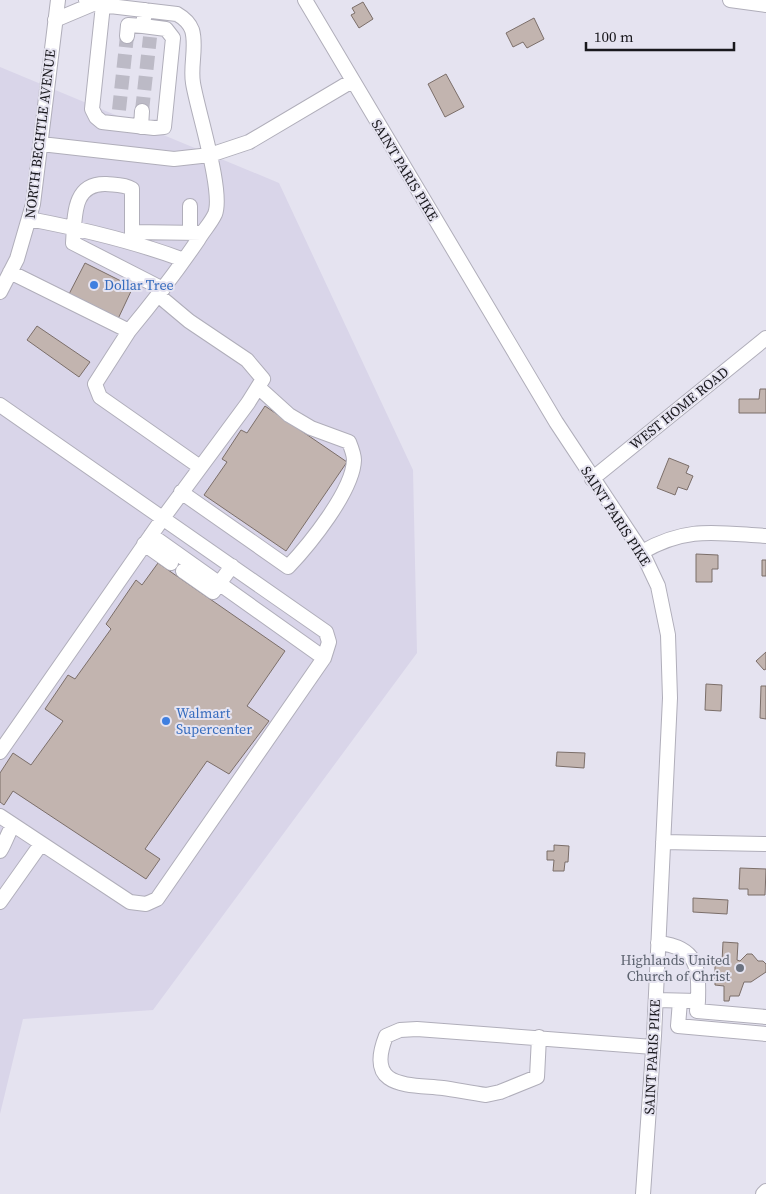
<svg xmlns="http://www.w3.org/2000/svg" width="766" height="1194" font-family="'Source Serif 4',serif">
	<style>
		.built { fill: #d9d5e9 }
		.building { fill: #c2b4af; stroke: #7b6e69 }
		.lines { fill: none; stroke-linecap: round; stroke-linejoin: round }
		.minor-tunnel { stroke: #bcbac6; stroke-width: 14; stroke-dasharray: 14 7; stroke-linecap: butt }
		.minor-casing { stroke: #b0aeba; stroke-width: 16 }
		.minor { stroke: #fff; stroke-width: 14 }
		.shop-dot { fill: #3f7fe0; stroke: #e5e3f0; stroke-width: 2 }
		.worship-dot { fill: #6b7280; stroke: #e5e3f0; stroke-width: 2 }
		.labels { text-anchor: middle; stroke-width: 4; stroke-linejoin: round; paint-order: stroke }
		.street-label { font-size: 14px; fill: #19181d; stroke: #e5e3f0 }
		.shop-label { font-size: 14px; fill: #366cbe; stroke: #e5e3f0; text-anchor: start }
		.worship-label { font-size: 14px; fill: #5b616d; stroke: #e5e3f0; text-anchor: end }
	</style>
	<rect width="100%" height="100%" fill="#e5e3f0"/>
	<path class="built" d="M0 67 279 183 413 470 417 653 153 1010 23 1019 0 1114Z"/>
	<path class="building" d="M363 2 373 19 359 28 351 15 355 13 352 8Z
		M534 18 544 39 527 48 523 42 513 47 506 33Z
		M446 74 464 107 445 117 428 84Z
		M85 263 133 287 117 321 68 296Z
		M37 326 90 362 79 377 27 340Z
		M760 389H766V413H739V399H759Z
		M265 406 347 462 286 551 204 495 227 462 222 459 241 430 247 433Z
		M669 458 689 466 686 473 693 476 687 490 678 487 675 495 657 488Z
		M696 554 718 555V569H712V582H696Z
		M762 560H766V576H762Z
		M158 563 285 651 247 706 269 721 229 774 207 761 145 849 160 859 146 879 13 791 4 805 0 802V773L13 753 31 765 63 721 45 709 68 675 75 679 111 629 106 624 136 580 142 585Z
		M766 652V669L764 670 756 661Z
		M706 684 722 685 721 711 705 710Z
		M761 686H766V719L760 718Z
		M557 752 585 753 584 768 556 766Z
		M554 845 569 846 568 862H565L564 871H553L554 860H547V851H554Z
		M740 868 766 869 765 895H748V889H739Z
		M693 898 728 900 727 914 693 912Z
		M723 942 738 943 737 960 740 961 747 954H752L758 961H763L766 964V972L751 982H744L739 996H730L729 1001H724V986L715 985V962H722Z"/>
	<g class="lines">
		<path class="minor-tunnel" d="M119 110 127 36
			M142 111 150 37"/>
		<defs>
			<path id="minor" d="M305 0 556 422 642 552 658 586 668 635 670 698 654 1036 643 1194
				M730 0 766 5
				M103 5 92 109 96 117 102 122 154 128 164 127 173 38 166 29 143 26 145 10
				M55 20 93 4
				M127 36 128 25 143 26
				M141 127 142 111
				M41 144 174 159 210 155 249 142 352 81
				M29 219C82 229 133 241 184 260
				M132 232 202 233
				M190 233V206
				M132 242V189C124 184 115 185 106 184 72 183 75 217 73 243L163 289
				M10 272 129 331C153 302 177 271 198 240 203 231 211 223 215 214 224 192 197 109 193 83 190 66 197 46 192 30 189 22 184 18 177 14L93 4 86 0
				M0 292 17 259 33 204 58 0
				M129 331 95 384 100 397 200 467
				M0 405 326 632 329 642 324 658 157 899 146 904 130 902 0 816
				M592 479 766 338
				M181 492 288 567C309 545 353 491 354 460 354 455 351 447 349 442L311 428 289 415 258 387
				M151 535 324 658
				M144 544 171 563
				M642 552C687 526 716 533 766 536
				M183 571 213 592 232 566
				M0 752 163 518 248 403 263 379 247 360 189 321 158 295
				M663 842 766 844
				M0 851C3 848 8 833 13 825
				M0 902 41 844
				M656 1000 698 1001C699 968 698 947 658 943
				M680 1001 678 1026 766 1034
				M698 1001 697 1011 766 1017
				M539 1037 537 1077 500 1092 486 1095C471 1093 457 1090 443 1088 407 1084 365 1089 386 1036L400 1030 417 1029 653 1047
				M763 1194 766 1191"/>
		</defs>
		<use href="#minor" class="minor-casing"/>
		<use href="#minor" class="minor"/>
	</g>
	<g class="shop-dot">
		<circle cx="94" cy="285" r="5"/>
		<circle cx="166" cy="721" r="5"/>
	</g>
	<circle class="worship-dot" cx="740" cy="968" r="5"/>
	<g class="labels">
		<g class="street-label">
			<text transform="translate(40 134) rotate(-83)" y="5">NORTH BECHTLE AVENUE</text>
			<text transform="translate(405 170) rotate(59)" y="5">SAINT PARIS PIKE</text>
			<text transform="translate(679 408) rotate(-39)" y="5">WEST HOME ROAD</text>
			<text transform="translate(616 516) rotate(57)" y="5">SAINT PARIS PIKE</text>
			<text transform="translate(652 1057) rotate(-87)" y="5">SAINT PARIS PIKE</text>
		</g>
		<g class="shop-label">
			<text x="104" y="290">Dollar Tree</text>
			<text x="176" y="718">Walmart<tspan x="176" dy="16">Supercenter</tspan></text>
		</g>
		<g class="worship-label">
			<text x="730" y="965">Highlands United<tspan x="730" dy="16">Church of Christ</tspan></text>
		</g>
	</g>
	<path d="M586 42v8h148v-8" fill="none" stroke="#19181d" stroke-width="2.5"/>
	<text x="594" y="42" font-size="15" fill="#19181d" stroke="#e5e3f0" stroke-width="4" paint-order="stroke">100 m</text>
</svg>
